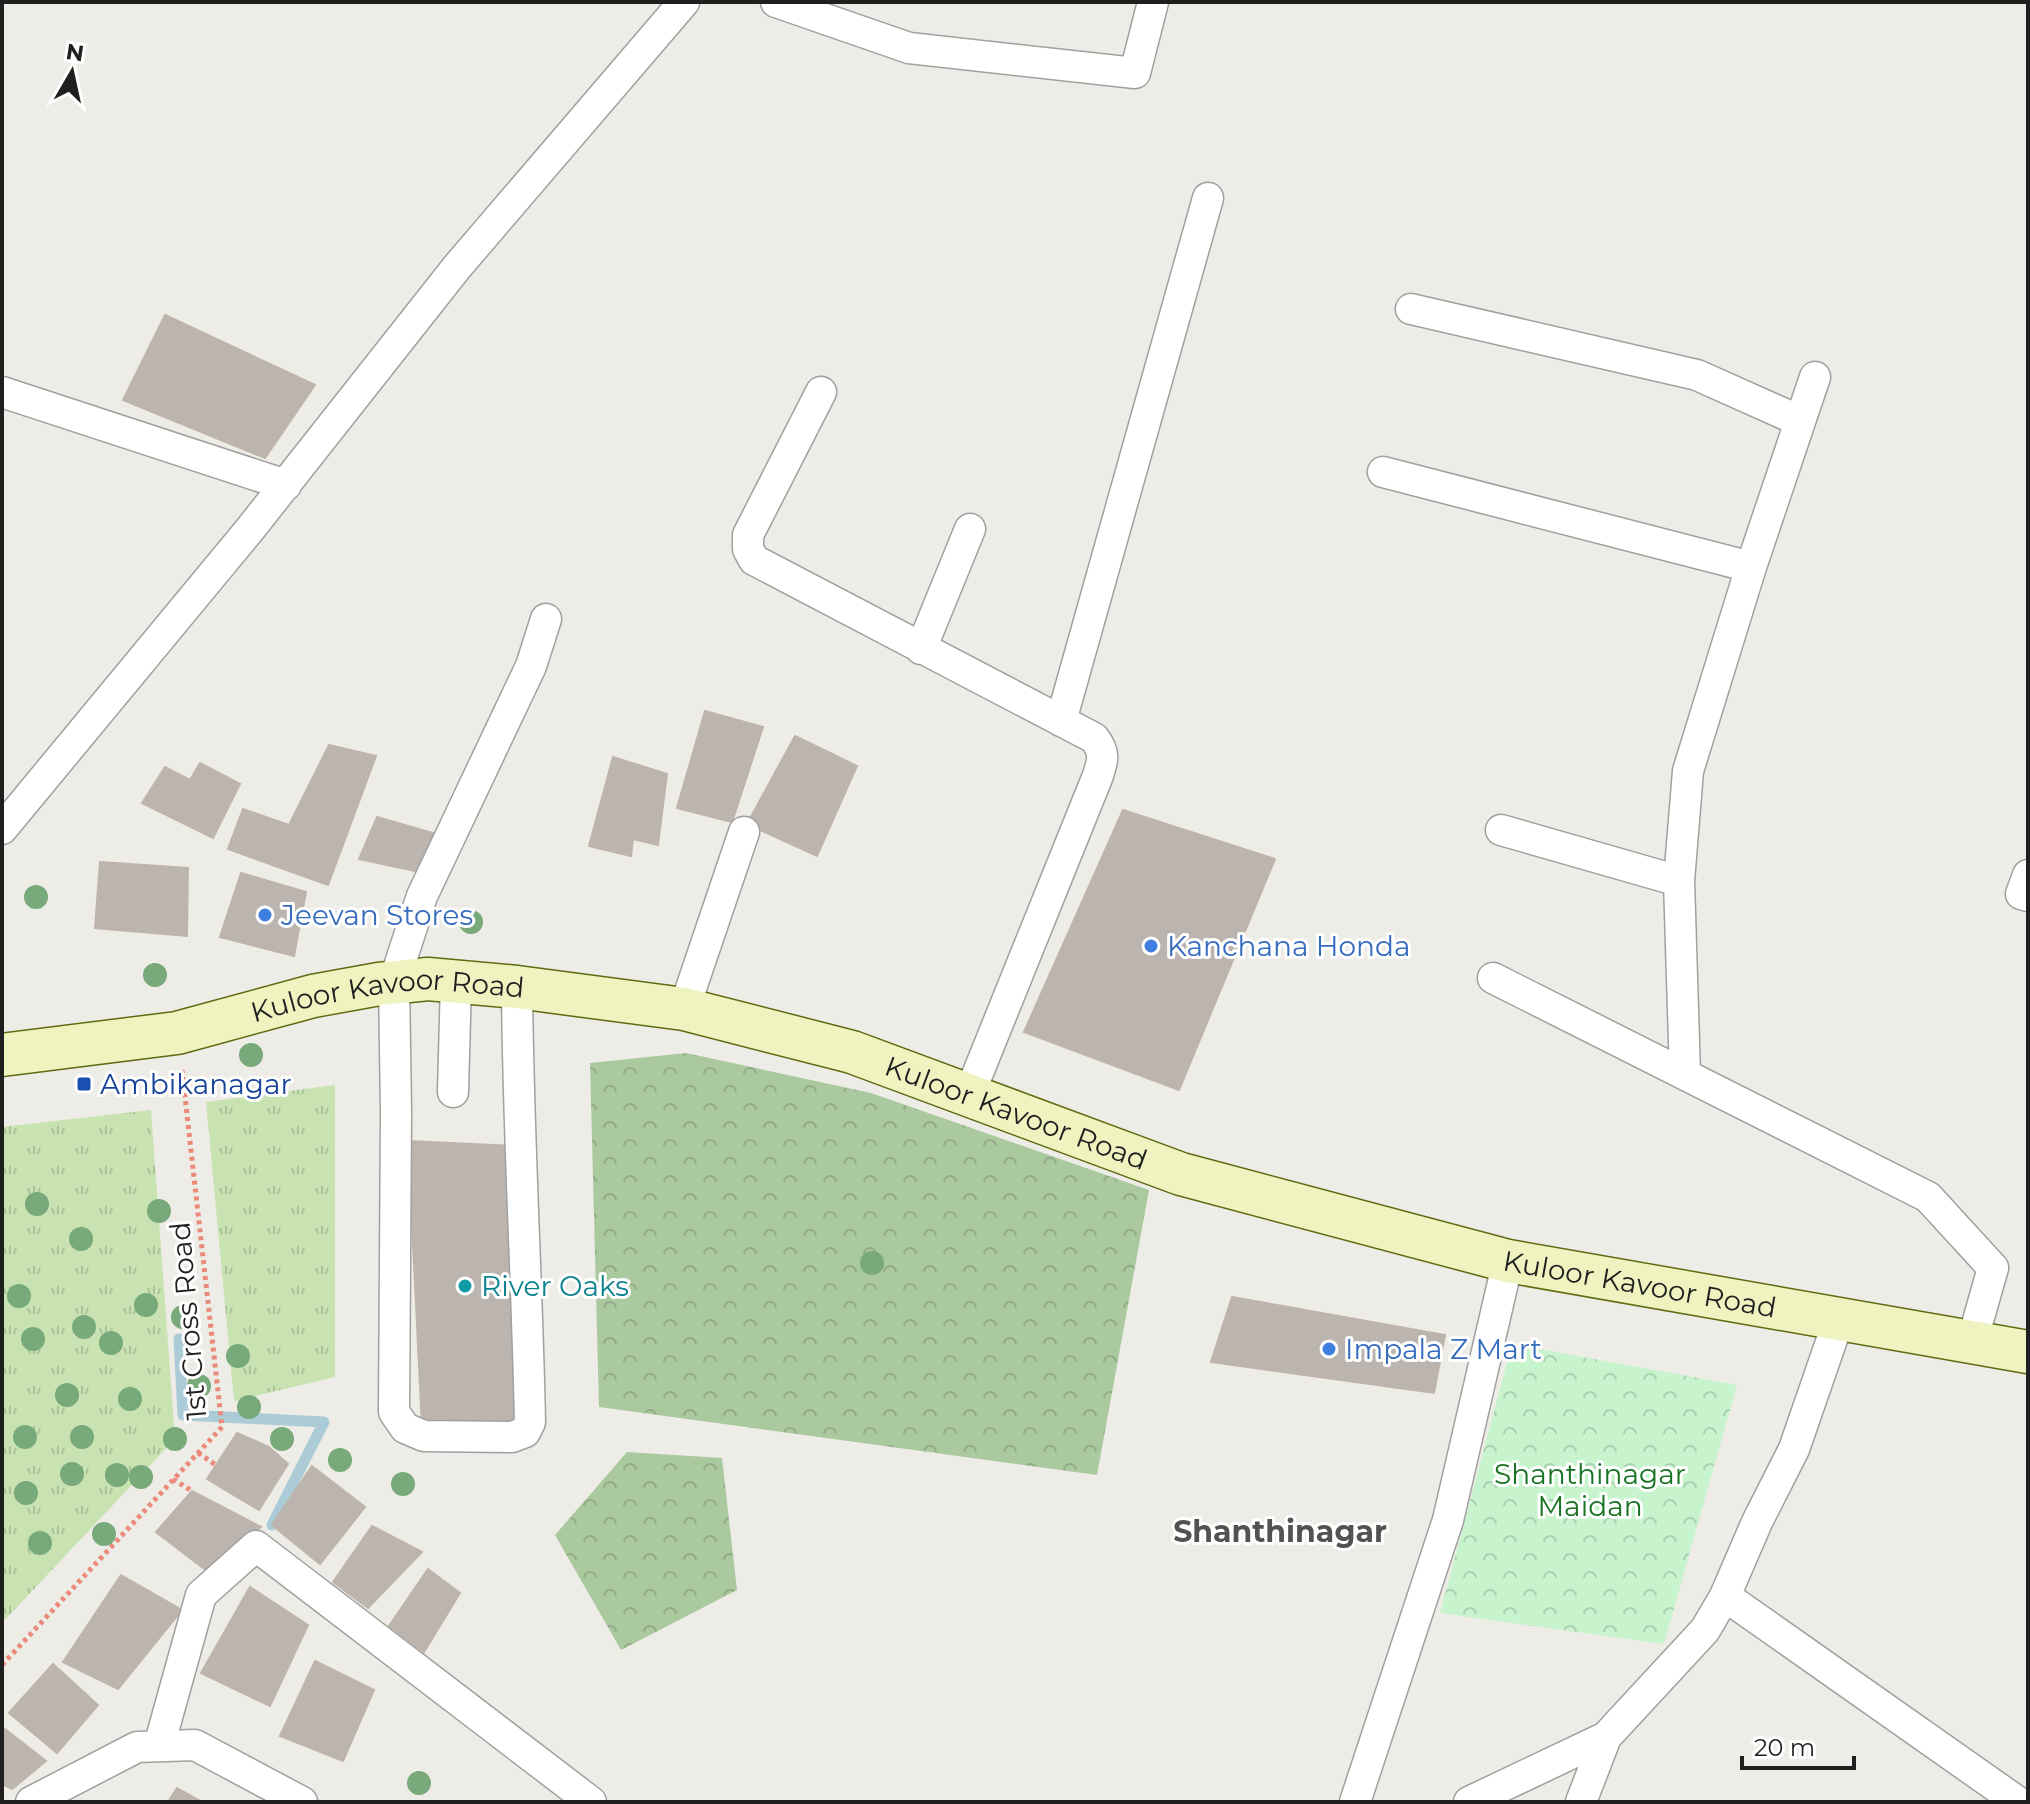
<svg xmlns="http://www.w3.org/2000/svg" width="2030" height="1804" font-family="Montserrat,sans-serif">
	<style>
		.grass { fill: url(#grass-tufts) }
		.forest { fill: url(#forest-crowns) }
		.park { fill: url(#park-crowns) }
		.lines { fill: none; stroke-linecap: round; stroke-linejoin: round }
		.stream { stroke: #abccd7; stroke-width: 11 }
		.building { fill: #bcb5af; stroke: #bfb4aa; stroke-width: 2 }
		.minor-casing { stroke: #a0a0a0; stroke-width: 33 }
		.secondary-casing { stroke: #5e6b11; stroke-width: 45 }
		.path { stroke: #eb8a7a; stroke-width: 5; stroke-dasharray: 4 4; stroke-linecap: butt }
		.minor { stroke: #fff; stroke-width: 30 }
		.secondary { stroke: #eff3c0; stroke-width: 42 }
		.tree { fill: #78a97a }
		.shop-dot { fill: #3f7fe0; stroke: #fff; stroke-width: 3 }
		.transit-dot { fill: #1a4fb4; stroke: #fff; stroke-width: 3 }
		.culture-dot { fill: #0f9aa8; stroke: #fff; stroke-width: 3 }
		.labels { text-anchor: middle; stroke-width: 6; stroke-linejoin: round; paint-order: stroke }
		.shop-label { font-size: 28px; fill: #366cbe; stroke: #fff; text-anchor: start }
		.street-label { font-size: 28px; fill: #1f1f1f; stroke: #fff }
		.transit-label { font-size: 28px; fill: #164399; stroke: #fff; text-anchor: start }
		.culture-label { font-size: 28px; fill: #0d838f; stroke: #fff; text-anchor: start }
		.park-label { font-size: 28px; fill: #177222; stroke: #fff }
		.neighbourhood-label { font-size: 30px; font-weight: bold; fill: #525252; stroke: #fff }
	</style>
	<defs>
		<pattern id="grass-tufts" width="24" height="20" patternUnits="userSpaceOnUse" patternTransform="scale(2)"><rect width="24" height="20" fill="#c8e3b1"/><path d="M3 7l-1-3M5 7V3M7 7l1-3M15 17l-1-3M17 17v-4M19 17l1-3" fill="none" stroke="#abc298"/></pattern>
		<pattern id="forest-crowns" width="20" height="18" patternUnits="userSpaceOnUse" patternTransform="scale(2)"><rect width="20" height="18" fill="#aac99f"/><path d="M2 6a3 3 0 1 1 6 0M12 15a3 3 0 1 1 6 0" fill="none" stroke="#92ac88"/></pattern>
		<pattern id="park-crowns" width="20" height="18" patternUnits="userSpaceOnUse" patternTransform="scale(2)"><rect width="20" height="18" fill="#c8f4cd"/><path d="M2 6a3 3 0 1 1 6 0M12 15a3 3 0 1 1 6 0" fill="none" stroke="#abd1b0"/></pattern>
	</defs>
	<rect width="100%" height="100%" fill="#eeece6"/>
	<path class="grass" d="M335 1085V1377L234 1401 206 1102Z
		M151 1110 175 1439 2 1623V1127Z"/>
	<path class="forest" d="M686 1053 871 1093 1149 1190 1097 1475 599 1407 590 1063Z
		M627 1452 722 1458 737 1590 621 1650 555 1535Z"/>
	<path class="park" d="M1512 1344 1737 1385 1664 1644 1440 1613Z"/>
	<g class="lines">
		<path class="stream" d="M179 1339 183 1415 324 1422 272 1525"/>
	</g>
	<path class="building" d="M165 315 315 385 265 458 123 400Z
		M705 711 763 727 732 822 677 808Z
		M795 736 857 766 817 856 747 824Z
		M329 745 376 756 328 885 228 849 243 809 289 825Z
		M613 757 667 774 658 845 633 839 631 856 589 846Z
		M200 763 240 784 213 838 142 803 165 767 190 780Z
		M1123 810 1275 859 1179 1090 1024 1032Z
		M377 817 436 834 425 873 359 859Z
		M100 862 188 868 187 936 95 928Z
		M241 873 306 892 294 956 220 937Z
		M408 1141 514 1146 516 1428 422 1427Z
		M1232 1297 1445 1335 1434 1393 1211 1362Z
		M237 1433 269 1447 288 1464 259 1510 207 1479Z
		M312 1466 365 1507 320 1564 272 1525Z
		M192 1491 261 1527 207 1571 156 1532Z
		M372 1526 422 1552 368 1608 333 1582Z
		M428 1569 460 1593 424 1652 389 1626Z
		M121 1575 182 1610 118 1689 63 1662Z
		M250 1587 308 1625 270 1706 201 1673Z
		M315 1661 374 1690 343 1761 280 1736Z
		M53 1664 98 1705 57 1753 9 1713Z
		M5 1729 46 1761 12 1789 2 1784V1732Z
		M177 1788 202 1802H168Z"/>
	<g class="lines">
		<defs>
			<path id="minor" d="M776 2 909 48 1135 73 1153 2
				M1411 309 1697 375 1800 421
				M2 392 286 485
				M821 392 748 535V549L754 560 1094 738C1106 753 1103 761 1097 778L969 1095
				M1383 472 1751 567
				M921 649 970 529
				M1061 721 1208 198
				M2 829 251 528 457 267 684 2
				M1501 830 1679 881
				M2028 875 2021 894 2028 896
				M1493 978 1928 1197 1993 1268 1972 1342
				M517 987C518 1132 527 1277 530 1422L525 1432 512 1437 424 1436 405 1428 394 1412 396 1112 394 982 422 896 531 666 546 619
				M684 1009 744 832
				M1685 1074 1679 881 1688 771 1751 567 1815 377
				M453 1092 456 981
				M1725 1596 2018 1802
				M159 1746 201 1595 256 1546 591 1802
				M31 1802 137 1747 195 1745 302 1802
				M1355 1802 1448 1520 1508 1261
				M1469 1802 1606 1737 1705 1630 1725 1596 1757 1522 1794 1449 1839 1319
				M1581 1802 1606 1737"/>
			<g id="secondary">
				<path id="s1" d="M2 1055 177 1033 313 996 379 984 428 979 517 987 684 1009 852 1052 1181 1174 1508 1261 2028 1352"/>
			</g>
		</defs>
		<use href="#minor" class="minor-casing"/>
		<use href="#secondary" class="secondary-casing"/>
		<path class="path" d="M198 1453 216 1465
			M173 1479 192 1491
			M2 1665 222 1427 182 1070"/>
		<use href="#minor" class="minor"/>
		<use href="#secondary" class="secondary"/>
	</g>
	<g class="tree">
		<circle cx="36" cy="897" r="12"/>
		<circle cx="471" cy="922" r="12"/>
		<circle cx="155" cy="975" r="12"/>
		<circle cx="251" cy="1055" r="12"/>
		<circle cx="37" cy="1204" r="12"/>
		<circle cx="159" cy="1211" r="12"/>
		<circle cx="81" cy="1239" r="12"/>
		<circle cx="872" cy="1263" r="12"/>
		<circle cx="19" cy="1296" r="12"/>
		<circle cx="146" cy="1305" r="12"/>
		<circle cx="183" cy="1317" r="12"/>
		<circle cx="84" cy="1327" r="12"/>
		<circle cx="33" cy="1339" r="12"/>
		<circle cx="111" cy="1343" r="12"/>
		<circle cx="238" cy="1356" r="12"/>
		<circle cx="199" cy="1386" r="12"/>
		<circle cx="67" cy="1395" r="12"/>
		<circle cx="130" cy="1399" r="12"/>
		<circle cx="249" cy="1407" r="12"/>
		<circle cx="25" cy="1437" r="12"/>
		<circle cx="82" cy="1437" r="12"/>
		<circle cx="175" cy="1439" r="12"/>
		<circle cx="282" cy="1439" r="12"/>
		<circle cx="340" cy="1460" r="12"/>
		<circle cx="72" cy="1474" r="12"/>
		<circle cx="117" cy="1475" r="12"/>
		<circle cx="141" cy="1477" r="12"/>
		<circle cx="403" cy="1484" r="12"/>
		<circle cx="26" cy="1493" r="12"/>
		<circle cx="104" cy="1534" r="12"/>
		<circle cx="40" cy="1543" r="12"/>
		<circle cx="419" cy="1783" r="12"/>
	</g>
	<g class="shop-dot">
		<circle cx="265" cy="915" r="8"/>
		<circle cx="1151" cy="946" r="8"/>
		<circle cx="1329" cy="1349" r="8"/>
	</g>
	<rect class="transit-dot" x="76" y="1076" width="16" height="16" rx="4"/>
	<circle class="culture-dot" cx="465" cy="1286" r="8"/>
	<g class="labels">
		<g class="shop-label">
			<text x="281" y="925">Jeevan Stores</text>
			<text x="1167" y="956">Kanchana Honda</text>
			<text x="1345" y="1359">Impala Z Mart</text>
		</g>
		<g class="street-label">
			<text dy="10" stroke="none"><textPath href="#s1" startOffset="392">Kuloor Kavoor Road</textPath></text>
			<text dy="10" stroke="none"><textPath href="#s1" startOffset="1040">Kuloor Kavoor Road</textPath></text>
			<text dy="10" stroke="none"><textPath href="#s1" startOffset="1688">Kuloor Kavoor Road</textPath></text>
			<text transform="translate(188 1321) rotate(-95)" y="10">1st Cross Road</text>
		</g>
		<g class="transit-label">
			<text x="100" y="1094">Ambikanagar</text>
		</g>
		<g class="culture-label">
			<text x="481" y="1296">River Oaks</text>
		</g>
		<g class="park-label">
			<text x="1590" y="1484">Shanthinagar<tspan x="1590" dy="32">Maidan</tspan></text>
		</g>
		<g class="neighbourhood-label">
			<text x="1280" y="1542">Shanthinagar</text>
		</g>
	</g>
	<rect width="2030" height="1804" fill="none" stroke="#1f1f1f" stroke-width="8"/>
	<g transform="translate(72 72) rotate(9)" stroke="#ffffff" stroke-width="6" paint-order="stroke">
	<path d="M0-6L14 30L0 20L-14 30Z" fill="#1f1f1f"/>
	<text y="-12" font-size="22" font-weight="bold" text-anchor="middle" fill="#1f1f1f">N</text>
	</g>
	<path d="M1742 1756v12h112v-12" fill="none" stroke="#1f1f1f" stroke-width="4"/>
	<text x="1754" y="1756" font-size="24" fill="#1f1f1f" stroke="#ffffff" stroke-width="6" paint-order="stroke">20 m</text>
</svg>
